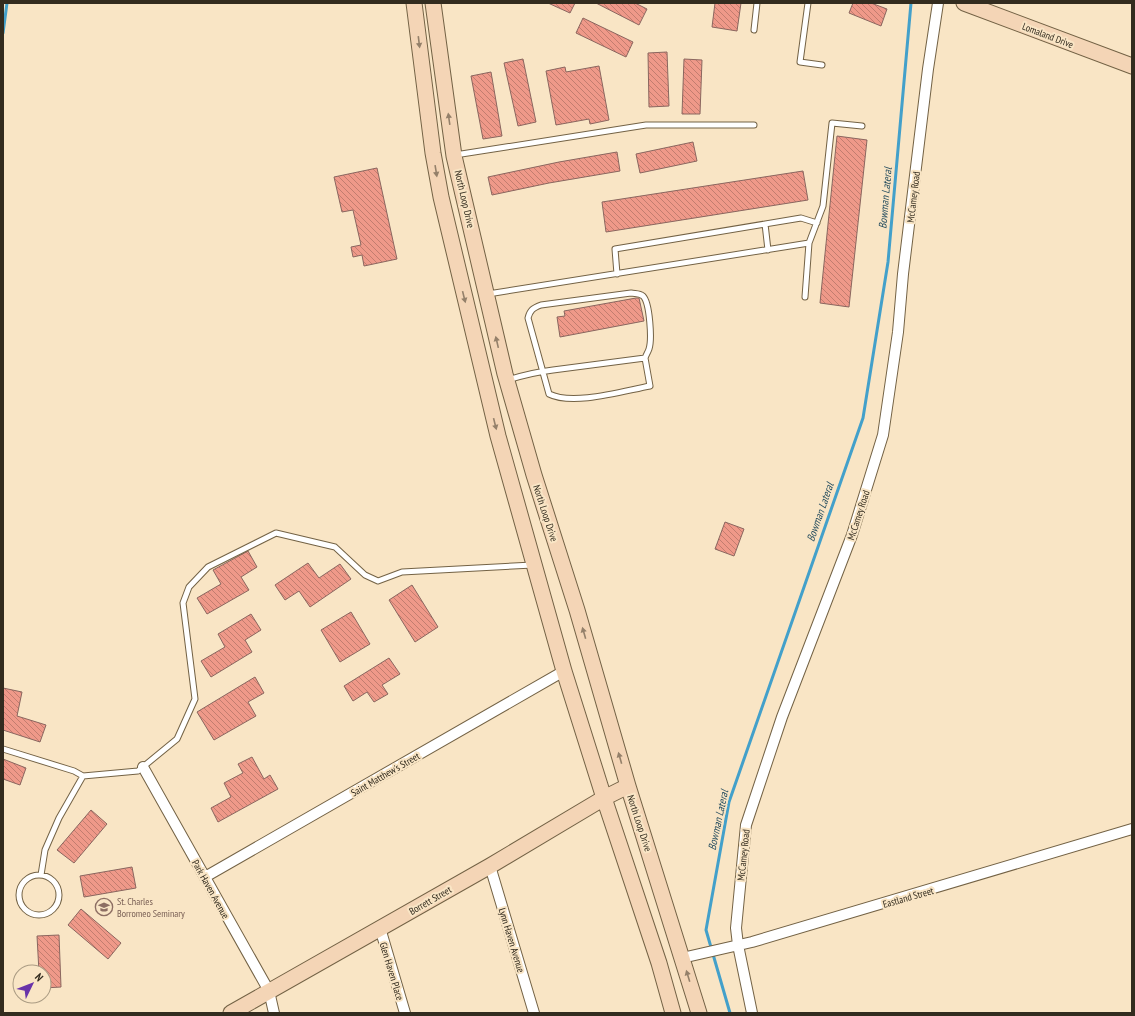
<svg xmlns="http://www.w3.org/2000/svg" width="1135" height="1016" font-family="'PT Sans Narrow',sans-serif">
	<style>
		.lines { fill: none; stroke-linecap: round; stroke-linejoin: round }
		.stream { stroke: #43a0ca; stroke-width: 3 }
		.building { fill: url(#building-back-hatch); stroke: #8a665f }
		.lane-casing { stroke: #736245; stroke-width: 7 }
		.street-casing { stroke: #736245; stroke-width: 12 }
		.secondary-casing { stroke: #736245; stroke-width: 17 }
		.lane { stroke: #fff; stroke-width: 5 }
		.street { stroke: #fff; stroke-width: 10 }
		.secondary { stroke: #f4d5b6; stroke-width: 15 }
		.oneway { fill: #94806a }
		.labels { text-anchor: middle; stroke-width: 4; stroke-linejoin: round; paint-order: stroke }
		.street-label { font-size: 10px; fill: #332c1f; stroke: #f9e5c5 }
		.education-label { font-size: 10px; fill: #785e54; stroke: #f9e5c5; text-anchor: start }
		.water-label { font-size: 11px; font-style: italic; fill: #254d5f; stroke: #f9e5c5 }
	</style>
	<defs>
		<pattern id="building-back-hatch" width="6" height="6" patternUnits="userSpaceOnUse"><rect width="6" height="6" fill="#ef9989"/><path d="M-1 5l2 2M0 0l6 6M5-1l2 2" fill="none" stroke="#c27d6f"/></pattern>
	</defs>
	<rect width="100%" height="100%" fill="#f9e5c5"/>
	<g class="lines">
		<path class="stream" d="M3 33 7 3
			M730 1013 706 930 729 802 863 418 888 262 911 3"/>
	</g>
	<path class="building" d="M548 3H575L570 13Z
		M596 3H635L647 9 639 25Z
		M715 3H741L737 31 712 27Z
		M853 3H871L887 9 881 26 849 13Z
		M583 18 633 42 626 57 576 33Z
		M667 52 669 106 649 107 648 53Z
		M523 59 536 122 518 126 504 63Z
		M684 59 702 60 700 114H682Z
		M599 66 609 120 590 124 589 119 556 125 546 71 565 67 566 72Z
		M491 72 502 136 483 139 471 76Z
		M837 136 867 140 849 307 820 303Z
		M693 142 697 161 640 173 636 154Z
		M617 152 620 171 549 183 492 195 488 177 559 162Z
		M377 168 397 259 364 266 362 255 353 257 351 247 361 245 353 210 342 212 334 177Z
		M803 171 808 200 606 232 602 202Z
		M636 298H639L644 321 560 337 557 317 565 316 564 311Z
		M725 522 744 529 734 556 715 549Z
		M248 551 257 567 241 577 249 590 207 614 197 598 221 584 213 570Z
		M308 563 319 578 340 564 351 579 310 607 299 591 285 600 275 585Z
		M412 585 438 627 415 642 389 600Z
		M351 612 370 644 340 662 321 630Z
		M251 614 261 630 245 640 252 652 211 677 201 661 225 647 218 634Z
		M389 658 400 674 382 685 388 694 374 702 367 692 353 701 344 686Z
		M255 677 264 693 248 702 256 716 214 740 197 712Z
		M3 688 22 692 17 716 46 725 40 742 3 730Z
		M252 757 264 779 270 775 278 789 218 822 211 808 231 797 224 783 243 773 238 764Z
		M3 759 26 768 20 785 3 779Z
		M91 810 107 824 74 863 57 850Z
		M132 867 136 888 84 897 80 876Z
		M81 909 121 943 108 959 68 925Z
		M59 935 61 987 44 988V972H39L37 936Z"/>
	<g class="lines">
		<defs>
			<path id="lane" d="M808 3 800 62 822 65
				M754 30 757 3
				M455 155 646 125H754
				M765 224 768 250
				M809 243 823 206 832 123 862 126
				M617 274 615 249 801 218 817 223
				M488 294 809 243 805 297
				M508 380C523 375 537 372 553 370L645 358C646 355 648 352 649 349 652 340 650 303 643 296 639 293 635 294 631 293L541 305C533 308 530 310 528 318L549 394C573 406 623 391 650 386L645 358
				M3 749 74 771 83 776 138 771 177 739 195 699 183 603 189 587 208 567 276 533 335 547 365 575 378 581 402 572 533 565
				M41 875 45 850 59 818 83 776
				M19 895a20 20 0 1 1 40 0a20 20 0 1 1-40 0Z"/>
			<path id="street" d="M143 767 269 991 274 1013
				M490 866 534 1013
				M205 877 564 671
				M380 928 405 1013
				M682 958 752 942 1132 829
				M752 1013 738 945 736 928 746 825 782 717 852 535 883 435 898 332 903 274 928 69 938 3"/>
			<path id="secondary" d="M414 3 433 153 441 197 498 436 564 671 604 798 659 963 673 1013
				M433 3 454 156 505 374 534 475 577 610 628 786 699 1013
				M964 3 1132 66
				M231 1013 490 866 604 798 628 786"/>
		</defs>
		<use href="#lane" class="lane-casing"/>
		<use href="#street" class="street-casing"/>
		<use href="#secondary" class="secondary-casing"/>
		<use href="#lane" class="lane"/>
		<use href="#street" class="street"/>
		<use href="#secondary" class="secondary"/>
	</g>
	<defs><path id="oneway-solid" d="M-6-.8H1V-3.2L6.5 0L1 3.2V.8H-6Z"/></defs>
	<g class="oneway">
		<use href="#oneway-solid" transform="translate(419 42) rotate(83)"/>
		<use href="#oneway-solid" transform="translate(449 119) rotate(-98)"/>
		<use href="#oneway-solid" transform="translate(436 171) rotate(81)"/>
		<use href="#oneway-solid" transform="translate(464 297) rotate(76)"/>
		<use href="#oneway-solid" transform="translate(497 342) rotate(-103)"/>
		<use href="#oneway-solid" transform="translate(495 424) rotate(76)"/>
		<use href="#oneway-solid" transform="translate(584 633) rotate(-106)"/>
		<use href="#oneway-solid" transform="translate(620 758) rotate(-106)"/>
		<use href="#oneway-solid" transform="translate(688 976) rotate(-107)"/>
	</g>
	<defs>
		<symbol id="school-ring" viewBox="-11 -11 22 22"><circle r="9.5" fill="#f9e5c5" stroke="#8d6e63" stroke-width="1.5"/><path d="M0-5L7-2L0 1L-7-2ZM-4 1L0 2.5L4 1V4Q0 6-4 4Z" fill="#8d6e63"/></symbol>
	</defs>
	<g fill-rule="evenodd">
		<use href="#school-ring" x="94" y="897" width="20" height="20"/>
	</g>
	<g class="labels">
		<g class="street-label">
			<text transform="translate(1048 35) rotate(21)" y="4">Lomaland Drive</text>
			<text transform="translate(913 197) rotate(-83)" y="4">McCamey Road</text>
			<text transform="translate(465 199) rotate(77)" y="4">North Loop Drive</text>
			<text transform="translate(546 513) rotate(72)" y="4">North Loop Drive</text>
			<text transform="translate(858 515) rotate(-72)" y="4">McCamey Road</text>
			<text transform="translate(385 774) rotate(-30)" y="4">Saint Matthew's Street</text>
			<text transform="translate(640 823) rotate(72)" y="4">North Loop Drive</text>
			<text transform="translate(743 855) rotate(-84)" y="4">McCamey Road</text>
			<text transform="translate(211 889) rotate(61)" y="4">Park Haven Avenue</text>
			<text transform="translate(908 897) rotate(-16)" y="4">Eastland Street</text>
			<text transform="translate(430 900) rotate(-30)" y="4">Borrett Street</text>
			<text transform="translate(512 940) rotate(73)" y="4">Lynn Haven Avenue</text>
			<text transform="translate(392 971) rotate(73)" y="4">Glen Haven Place</text>
		</g>
		<g class="education-label">
			<text x="117" y="905">St. Charles<tspan x="117" dy="12">Borromeo Seminary</tspan></text>
		</g>
		<g class="water-label">
			<text transform="translate(885 198) rotate(-85)" y="4">Bowman Lateral</text>
			<text transform="translate(820 512) rotate(-71)" y="4">Bowman Lateral</text>
			<text transform="translate(718 820) rotate(-78)" y="4">Bowman Lateral</text>
		</g>
	</g>
	<rect width="1135" height="1016" fill="none" stroke="#332c1f" stroke-width="8"/>
	<g transform="translate(32 984) rotate(47)"><circle r="19" fill="#f9e5c5" stroke="#aa9b83"/>
	<path d="M0-3L7 15L0 10L-7 15Z" fill="#6933a9"/>
	<text y="-6" font-size="11" font-weight="bold" text-anchor="middle" fill="#332c1f">N</text>
	</g>
</svg>
